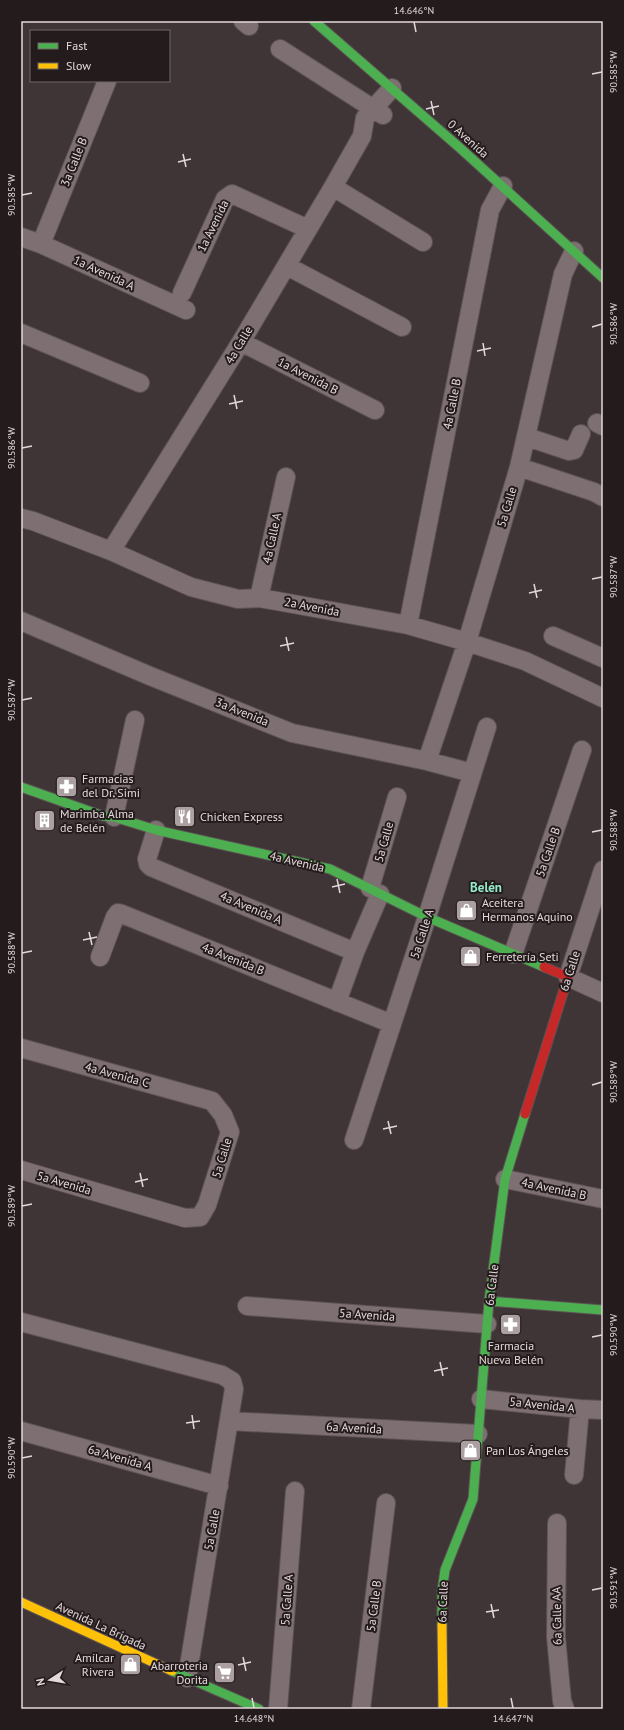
<svg xmlns="http://www.w3.org/2000/svg" width="624" height="1730" font-family="'PT Sans',sans-serif">
	<style>
		.lines { fill: none; stroke-linecap: round; stroke-linejoin: round }
		.street-casing { stroke: #5c5254; stroke-width: 20 }
		.fast-casing { stroke: #5c5254; stroke-width: 11 }
		.slow-casing { stroke: #5c5254; stroke-width: 11 }
		.jam-casing { stroke: #5c5254; stroke-width: 11 }
		.street { stroke: #7e6f72; stroke-width: 18 }
		.fast { stroke: #4caf50; stroke-width: 9 }
		.slow { stroke: #ffc107; stroke-width: 9 }
		.jam { stroke: #c62828; stroke-width: 9 }
		.ticks { fill: none; stroke: #e5d8da; stroke-width: 1.5 }
		.labels { text-anchor: middle; stroke-width: 4; stroke-linejoin: round; paint-order: stroke }
		.street-label { font-size: 12px; fill: #e5d8da; stroke: #231b1c }
		.poi-label { font-size: 12px; fill: #e5d8da; stroke: #231b1c; text-anchor: start }
		.neighbourhood-label { font-size: 13px; font-weight: bold; fill: #92ecc8; stroke: #231b1c }
		.neatline { fill: none; stroke: #e5d8da; stroke-width: 1.5 }
		.ticks-label { font-size: 10px; text-anchor: middle; fill: #e5d8da }
	</style>
	<rect width="100%" height="100%" fill="#3f3436"/>
	<g class="lines">
		<defs>
			<path id="street" d="M243 21 249 26
				M280 49 383 115
				M333 187 423 242
				M21 237 41 244 186 310
				M41 244 107 81
				M287 266 402 327
				M182 293 225 199 232 194 308 229
				M21 333 140 383
				M241 342 375 410
				M597 423 603 426
				M527 437 569 451 574 450 581 434
				M519 467 594 492 603 497
				M21 518 33 521 111 551 191 587 238 599 259 598 277 601 408 625 467 642 525 661 603 698
				M111 551 241 342 333 187 362 136 365 118 392 88
				M259 598 286 477
				M21 621 150 676 292 733 427 761 472 773
				M408 625 490 210 503 186
				M553 636 603 658
				M427 761 467 642 519 467 563 274 574 251
				M114 817 135 720
				M156 830 147 859 148 864 151 867 355 952
				M603 870 568 977 603 993
				M370 888 397 797
				M513 954 582 750
				M100 957 115 917 118 913 122 914 392 1024
				M337 1002 355 952 380 894
				M21 1048 212 1101 223 1115 230 1132 207 1205 200 1217 185 1218 21 1170
				M354 1140 427 917 487 727
				M505 1179 603 1199
				M247 1306 487 1324
				M21 1322 222 1375 232 1381 234 1389 187 1678
				M481 1399 580 1409 603 1410
				M229 1421 478 1434
				M21 1431 219 1486
				M574 1475 580 1409
				M557 1523 556 1637 562 1701 565 1709
				M278 1709 295 1491
				M361 1709 386 1503"/>
			<path id="fast" d="M314 21 460 148 603 278
				M21 787 103 816 114 817 156 830 330 869 427 917 544 967
				M489 1301 603 1310
				M442 1625V1591L445 1570 473 1499 489 1301 505 1179 525 1114
				M172 1671 259 1709"/>
			<path id="slow" d="M21 1602 172 1671
				M442 1625 443 1709"/>
			<path id="jam" d="M525 1114 568 977 544 967"/>
		</defs>
		<use href="#street" class="street-casing"/>
		<use href="#fast" class="fast-casing"/>
		<use href="#slow" class="slow-casing"/>
		<use href="#jam" class="jam-casing"/>
		<use href="#street" class="street"/>
		<use href="#fast" class="fast"/>
		<use href="#slow" class="slow"/>
		<use href="#jam" class="jam"/>
	</g>
	<path class="ticks" d="M414 22 416 32M592 74 602 72M431 101 434 115M426 109 439 106M183 154 186 167M178 162 191 159M22 195 32 193M592 327 602 324M483 343 485 356M477 351 491 348M234 395 237 409M229 404 243 401M22 448 32 446M592 579 602 577M534 584 537 598M529 593 542 590M286 637 289 651M280 646 294 643M22 700 32 698M592 832 602 830M337 879 340 893M332 887 345 884M89 932 92 945M83 940 97 937M22 953 32 951M592 1085 602 1082M388 1121 391 1134M383 1129 397 1126M140 1173 143 1187M135 1182 148 1179M22 1206 32 1204M592 1337 602 1335M440 1362 443 1376M434 1371 448 1368M192 1415 194 1429M186 1423 200 1421M22 1458 32 1456M592 1590 602 1588M491 1604 494 1618M486 1612 499 1610M243 1657 246 1671M238 1665 251 1662M252 1698 254 1708M511 1698 513 1708"/>
	<defs>
		<symbol id="pharmacy-square" viewBox="-11 -11 22 22"><rect x="-9" y="-9" width="18" height="18" rx="4" fill="#ab9fa1" stroke="#231b1c"/><path d="M-2-6h4v4h4v4h-4v4h-4v-4h-4v-4h4Z" fill="#fff"/></symbol>
		<symbol id="restaurant-square" viewBox="-11 -11 22 22"><rect x="-9" y="-9" width="18" height="18" rx="4" fill="#ab9fa1" stroke="#231b1c"/><path d="M-5-6h1v4h1v-4h1v4h1v-4h1v5L-1.5 .5V6h-2V.5L-5-1ZM5-6V6H3V1.5H1.5Q1.5-4 5-6Z" fill="#fff"/></symbol>
		<symbol id="building-square" viewBox="-11 -11 22 22"><rect x="-9" y="-9" width="18" height="18" rx="4" fill="#ab9fa1" stroke="#231b1c"/><path d="M-4-6H4V6H1V3H-1V6H-4ZM-2.5-4.3h1.7v1.8h-1.7ZM.8-4.3h1.7v1.8H.8ZM-2.5-1h1.7V.8h-1.7ZM.8-1h1.7V.8H.8Z" fill="#fff"/></symbol>
		<symbol id="shop-square" viewBox="-11 -11 22 22"><rect x="-9" y="-9" width="18" height="18" rx="4" fill="#ab9fa1" stroke="#231b1c"/><path d="M-5-2.5h2.3a2.7 3.5 0 0 1 5.4 0H5L5.5 6h-11ZM-1.5-2.5h3a1.5 2.3 0 0 0-3 0Z" fill="#fff"/></symbol>
		<symbol id="supermarket-square" viewBox="-11 -11 22 22"><rect x="-9" y="-9" width="18" height="18" rx="4" fill="#ab9fa1" stroke="#231b1c"/><path d="M-6-5.5h2.5l.6 2H6L4.5 2H-2.5L-4.4-4H-6ZM-1.5 3.2a1.3 1.3 0 1 0 .1 0ZM3 3.2a1.3 1.3 0 1 0 .1 0Z" fill="#fff"/></symbol>
	</defs>
	<g fill-rule="evenodd">
		<use href="#pharmacy-square" x="54" y="774" width="25" height="25"/>
		<use href="#restaurant-square" x="172" y="804" width="25" height="25"/>
		<use href="#building-square" x="32" y="808" width="25" height="25"/>
		<use href="#shop-square" x="454" y="898" width="25" height="25"/>
		<use href="#shop-square" x="458" y="944" width="25" height="25"/>
		<use href="#pharmacy-square" x="498" y="1312" width="25" height="25"/>
		<use href="#shop-square" x="458" y="1438" width="25" height="25"/>
		<use href="#shop-square" x="118" y="1652" width="25" height="25"/>
		<use href="#supermarket-square" x="212" y="1660" width="25" height="25"/>
	</g>
	<g class="labels">
		<g class="street-label">
			<text transform="translate(468 139) rotate(42)" y="4">0 Avenida</text>
			<text transform="translate(74 162) rotate(-68)" y="4">3a Calle B</text>
			<text transform="translate(213 226) rotate(-64)" y="4">1a Avenida</text>
			<text transform="translate(104 273) rotate(25)" y="4">1a Avenida A</text>
			<text transform="translate(239 345) rotate(-59)" y="4">4a Calle</text>
			<text transform="translate(308 376) rotate(27)" y="4">1a Avenida B</text>
			<text transform="translate(452 404) rotate(-79)" y="4">4a Calle B</text>
			<text transform="translate(507 507) rotate(-73)" y="4">5a Calle</text>
			<text transform="translate(272 538) rotate(-78)" y="4">4a Calle A</text>
			<text transform="translate(312 607) rotate(11)" y="4">2a Avenida</text>
			<text transform="translate(242 712) rotate(22)" y="4">3a Avenida</text>
			<text transform="translate(384 842) rotate(-74)" y="4">5a Calle</text>
			<text transform="translate(548 852) rotate(-71)" y="4">5a Calle B</text>
			<text transform="translate(297 862) rotate(13)" y="4">4a Avenida</text>
			<text transform="translate(251 908) rotate(23)" y="4">4a Avenida A</text>
			<text transform="translate(422 934) rotate(-72)" y="4">5a Calle A</text>
			<text transform="translate(233 959) rotate(22)" y="4">4a Avenida B</text>
			<text transform="translate(570 971) rotate(-72)" y="4">6a Calle</text>
			<text transform="translate(117 1075) rotate(15)" y="4">4a Avenida C</text>
			<text transform="translate(222 1158) rotate(-73)" y="4">5a Calle</text>
			<text transform="translate(64 1183) rotate(16)" y="4">5a Avenida</text>
			<text transform="translate(554 1189) rotate(12)" y="4">4a Avenida B</text>
			<text transform="translate(492 1285) rotate(-83)" y="4">6a Calle</text>
			<text transform="translate(367 1315) rotate(4)" y="4">5a Avenida</text>
			<text transform="translate(542 1405) rotate(6)" y="4">5a Avenida A</text>
			<text transform="translate(354 1428) rotate(3)" y="4">6a Avenida</text>
			<text transform="translate(120 1458) rotate(16)" y="4">6a Avenida A</text>
			<text transform="translate(212 1530) rotate(-80)" y="4">5a Calle</text>
			<text transform="translate(287 1600) rotate(-86)" y="4">5a Calle A</text>
			<text transform="translate(443 1602) rotate(-88)" y="4">6a Calle</text>
			<text transform="translate(374 1606) rotate(-83)" y="4">5a Calle B</text>
			<text transform="translate(557 1616) rotate(-91)" y="4">6a Calle AA</text>
			<text transform="translate(101 1626) rotate(25)" y="4">Avenida La Brigada</text>
		</g>
		<g class="poi-label">
			<text x="82" y="783">Farmacias<tspan x="82" dy="14">del Dr. Simi</tspan></text>
			<text x="60" y="818">Marimba Alma<tspan x="60" dy="14">de Belén</tspan></text>
			<text x="200" y="821">Chicken Express</text>
			<text x="482" y="907">Aceitera<tspan x="482" dy="14">Hermanos Aquino</tspan></text>
			<text x="486" y="961">Ferretería Seti</text>
			<text x="511" y="1350" text-anchor="middle">Farmacia<tspan x="511" dy="14">Nueva Belén</tspan></text>
			<text x="486" y="1455">Pan Los Ángeles</text>
			<text x="114" y="1662" text-anchor="end">Amílcar<tspan x="114" dy="14">Rivera</tspan></text>
			<text x="208" y="1670" text-anchor="end">Abarroteria<tspan x="208" dy="14">Dorita</tspan></text>
		</g>
		<g class="neighbourhood-label">
			<text x="486" y="892">Belén</text>
		</g>
	</g>
	<rect width="624" height="1730" fill="none" stroke="#231b1c" stroke-width="44"/>
	<rect x="30" y="30" width="140" height="52" fill="#231b1c" stroke="#716768"/>
	<rect x="38" y="43" width="20" height="6" fill="#4caf50" stroke="#716768"/>
	<text x="66" y="50" font-size="12" fill="#e5d8da">Fast</text>
	<rect x="38" y="63" width="20" height="6" fill="#ffc107" stroke="#716768"/>
	<text x="66" y="70" font-size="12" fill="#e5d8da">Slow</text>
	<g transform="translate(50 1680) rotate(258)" stroke="#231b1c" stroke-width="3" paint-order="stroke">
	<path d="M0-3L7 15L0 10L-7 15Z" fill="#e5d8da"/>
	<text y="-6" font-size="11" font-weight="bold" text-anchor="middle" fill="#e5d8da">N</text>
	</g>
	<rect x="22" y="22" width="580" height="1686" class="neatline"/>
	<g class="ticks-label">
		<text x="414" y="14">14.646°N</text>
		<text transform="translate(613 72) rotate(-90)" y="4">90.585°W</text>
		<text transform="translate(11 195) rotate(-90)" y="4">90.585°W</text>
		<text transform="translate(613 324) rotate(-90)" y="4">90.586°W</text>
		<text transform="translate(11 448) rotate(-90)" y="4">90.586°W</text>
		<text transform="translate(613 577) rotate(-90)" y="4">90.587°W</text>
		<text transform="translate(11 700) rotate(-90)" y="4">90.587°W</text>
		<text transform="translate(613 830) rotate(-90)" y="4">90.588°W</text>
		<text transform="translate(11 953) rotate(-90)" y="4">90.588°W</text>
		<text transform="translate(613 1082) rotate(-90)" y="4">90.589°W</text>
		<text transform="translate(11 1206) rotate(-90)" y="4">90.589°W</text>
		<text transform="translate(613 1335) rotate(-90)" y="4">90.590°W</text>
		<text transform="translate(11 1458) rotate(-90)" y="4">90.590°W</text>
		<text transform="translate(613 1588) rotate(-90)" y="4">90.591°W</text>
		<text x="254" y="1722">14.648°N</text>
		<text x="513" y="1722">14.647°N</text>
	</g>
</svg>
